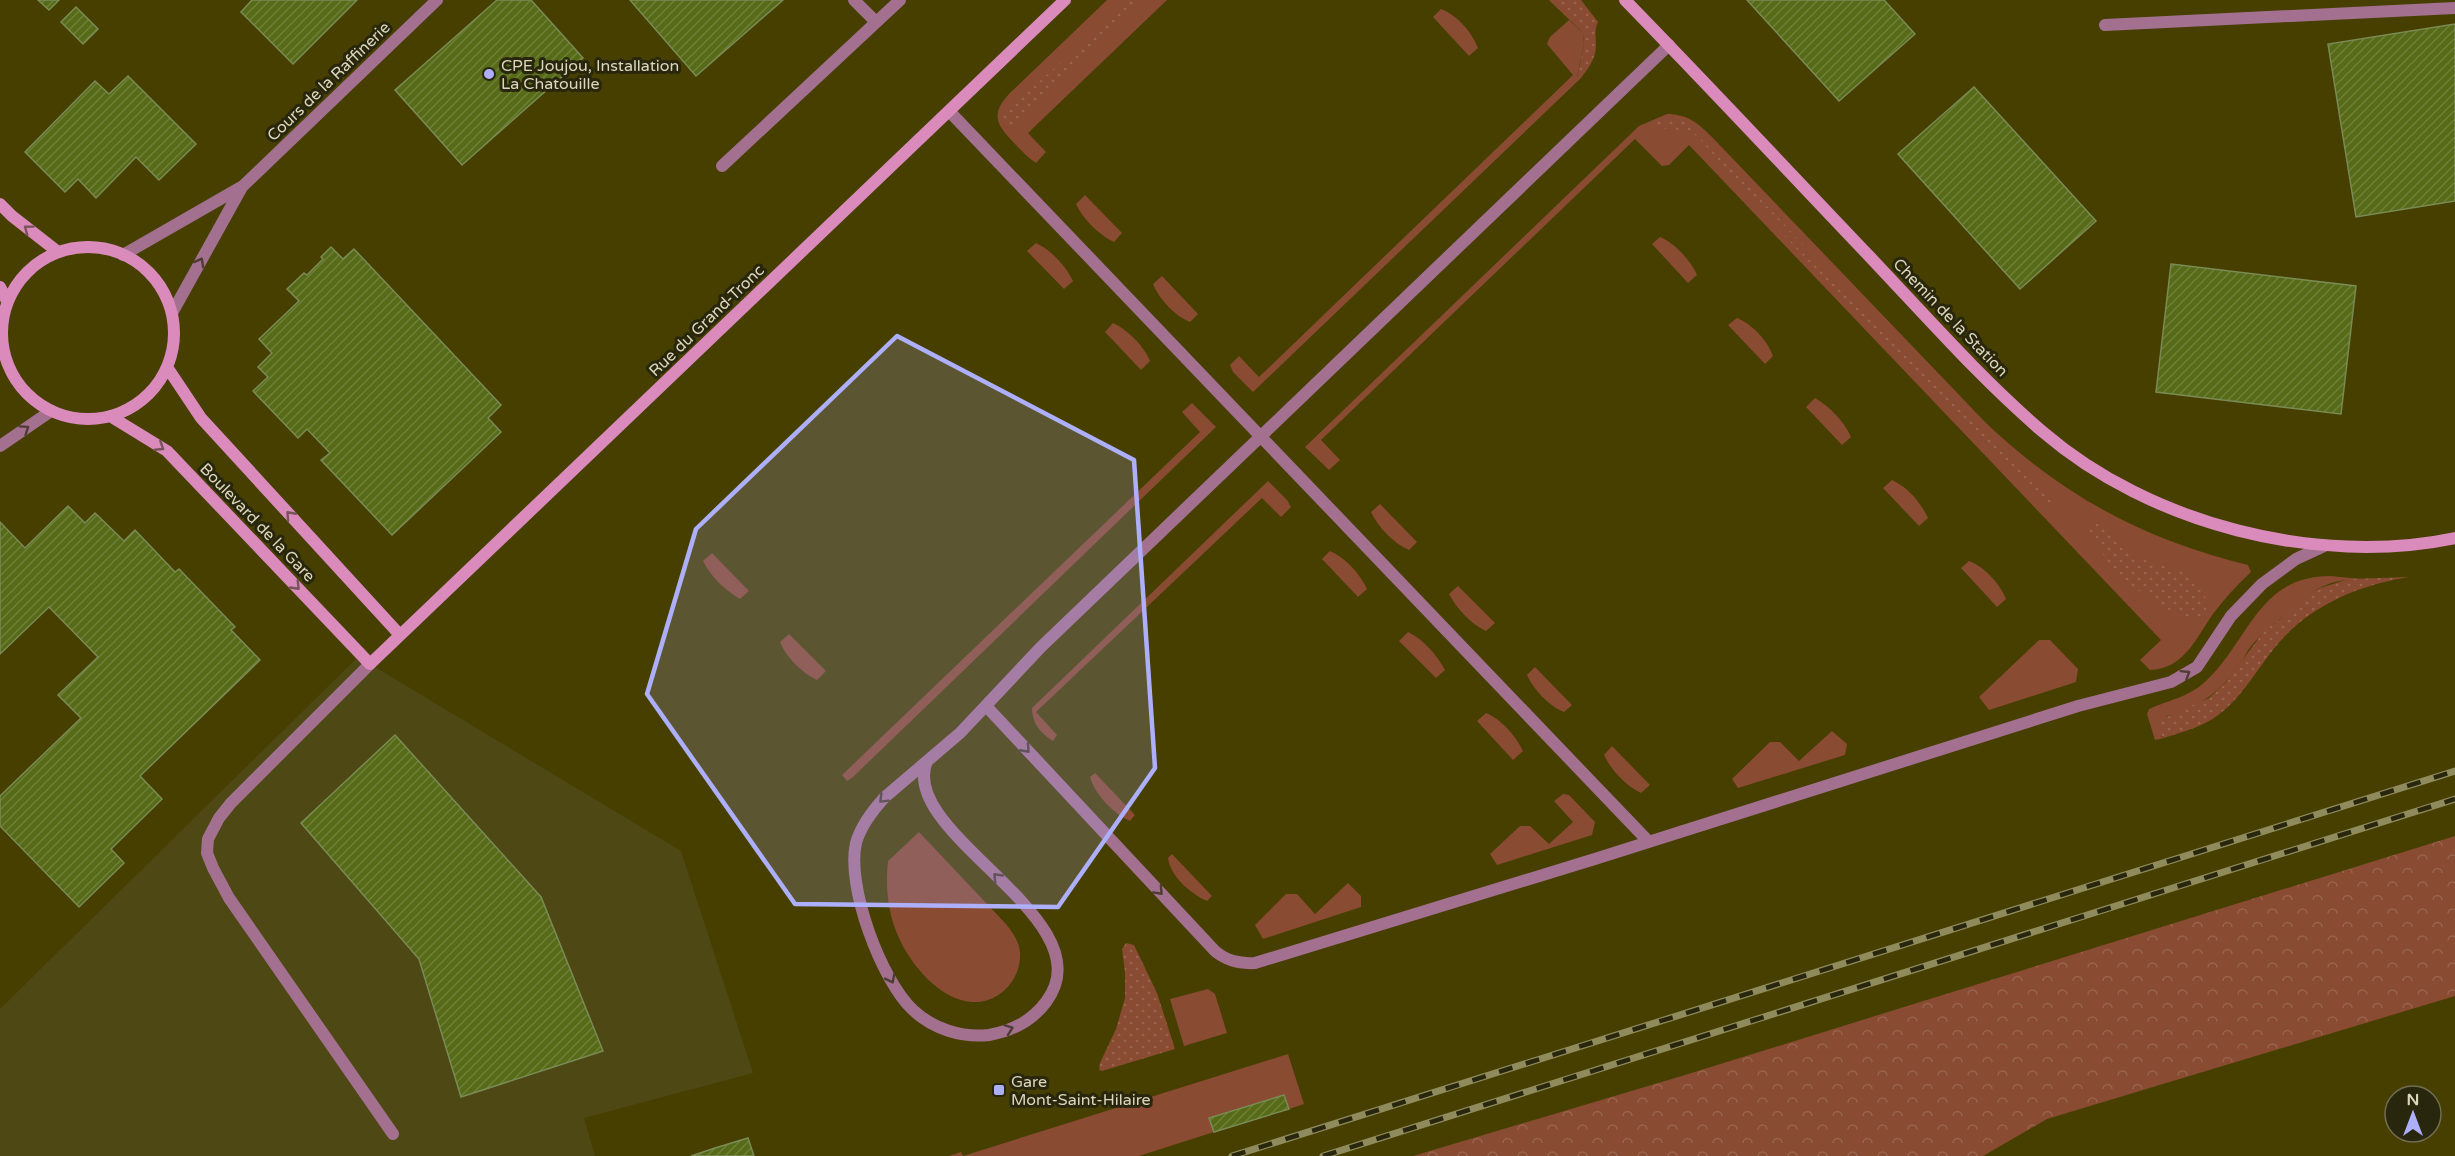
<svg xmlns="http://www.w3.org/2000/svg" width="2455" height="1156" font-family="'Varela Round',sans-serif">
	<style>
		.built { fill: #4e4814 }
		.grass { fill: #894b31 }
		.forest { fill: url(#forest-crowns) }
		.park { fill: url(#park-dots) }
		.building { fill: url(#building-hatch); stroke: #7a8b55; stroke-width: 1.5 }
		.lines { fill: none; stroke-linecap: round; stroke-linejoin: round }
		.lane { stroke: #a3708f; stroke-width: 12 }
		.street { stroke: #a3708f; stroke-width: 12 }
		.secondary { stroke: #da8bbc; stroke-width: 12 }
		.rail-casing { stroke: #908b5d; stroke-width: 7 }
		.rail { stroke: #29260e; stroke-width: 4.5; stroke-dasharray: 14; stroke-linecap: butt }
		.oneway { stroke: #79535c }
		.oneway2 { stroke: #4e3c35 }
		.marked { fill: #adaffb; fill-opacity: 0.2; stroke: #adaffb; stroke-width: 4.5; stroke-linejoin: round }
		.poi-dot { fill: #adaffb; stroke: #29260e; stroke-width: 2 }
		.labels { text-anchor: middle; stroke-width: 6; stroke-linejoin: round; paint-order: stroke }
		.poi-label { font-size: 16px; fill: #dad7ba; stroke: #29260e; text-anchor: start }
		.street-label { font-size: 16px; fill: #dad7ba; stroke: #29260e }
	</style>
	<defs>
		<pattern id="forest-crowns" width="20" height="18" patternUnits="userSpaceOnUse" patternTransform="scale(1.5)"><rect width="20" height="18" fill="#894b31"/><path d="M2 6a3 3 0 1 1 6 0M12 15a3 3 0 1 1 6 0" fill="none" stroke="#99644d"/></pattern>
		<pattern id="park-dots" width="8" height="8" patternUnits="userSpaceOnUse" patternTransform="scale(1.5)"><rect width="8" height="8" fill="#894b31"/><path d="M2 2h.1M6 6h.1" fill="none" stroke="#99644d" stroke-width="1.8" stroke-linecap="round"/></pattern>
		<pattern id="building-hatch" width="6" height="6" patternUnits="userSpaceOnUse" patternTransform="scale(1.5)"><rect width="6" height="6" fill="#566a17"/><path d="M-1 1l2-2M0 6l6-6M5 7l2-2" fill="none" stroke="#6e7f37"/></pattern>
	</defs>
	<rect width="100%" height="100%" fill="#463f00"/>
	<path class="built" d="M361 654 370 664 681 851 753 1073 584 1118 595 1156H0V1009Z"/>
	<path class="grass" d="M1107 0H1167L1028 133 1046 152 1036 163C1028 158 1022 151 1015 144 997 125 989 115 1010 93Z
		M1441 9C1457 15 1472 32 1478 48L1469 56 1433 17Z
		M1569 20 1583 33 1584 45 1577 77 1580 79 1253 392 1233 372 1230 365 1239 356 1259 377 1573 75 1547 44 1550 37Z
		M1667 114C1687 114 1698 123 1712 137L1986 423C2063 496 2145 540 2248 565L2251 572C2237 585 2224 599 2213 614 2196 638 2184 669 2150 670L2140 660 2161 640 1689 145 1669 165 1662 166 1635 139 1321 440 1340 460 1329 470 1305 447 1639 126Z
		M1085 195 1122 233 1114 242C1099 235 1083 219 1076 204Z
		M1660 237C1675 243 1691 261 1697 275L1688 283 1652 244Z
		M1036 243C1051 250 1066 266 1073 281L1064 289 1027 251Z
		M1162 276 1198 314 1190 322C1175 316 1159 299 1153 284Z
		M1737 318C1752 324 1768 341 1773 356L1765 364 1728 325Z
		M1113 323C1128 330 1144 346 1150 361L1141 370 1105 332Z
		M1815 398C1830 407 1844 421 1851 437L1842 445 1806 407Z
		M1192 403 1216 427 853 777 847 781 842 775 1200 432 1182 412Z
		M1892 480C1908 487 1921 503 1928 518L1919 526 1883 488Z
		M1268 481 1287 500 1291 507 1281 517 1262 498 1036 712 1057 735 1053 741C1040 733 1032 723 1032 708Z
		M1380 504 1417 542 1409 550C1393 543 1378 527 1371 512Z
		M1330 551C1346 558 1360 574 1367 589L1358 597 1322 559Z
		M712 553 749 591 740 599C725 590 711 577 703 561Z
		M1969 561C1985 567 2000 584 2006 599L1997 607 1961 568Z
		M2330 576 2362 579C2320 579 2308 595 2279 620 2269 629 2260 635 2252 645 2246 652 2243 661 2237 668 2219 693 2196 709 2167 716L2161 736 2164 738 2155 740 2147 714 2149 709C2169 700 2189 697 2206 681 2249 641 2258 576 2330 576Z
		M1458 586 1495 623 1486 631C1471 624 1457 609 1449 594Z
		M1408 632C1423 639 1437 655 1445 670L1436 678 1399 641Z
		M789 634 826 671 817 680C802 673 786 657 780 642Z
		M2039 640H2050L2078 669 2076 682 1989 710 1979 697Z
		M1535 667 1572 705 1564 712C1549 706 1534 690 1527 675Z
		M1486 713C1501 719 1516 736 1523 751L1513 760 1477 721Z
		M1832 731 1847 744 1845 755 1738 788 1732 779 1770 742H1780L1799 761Z
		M1612 746 1650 785 1641 793C1626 786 1611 770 1604 755Z
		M1095 773 1135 815 1130 821C1114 814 1095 795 1090 777Z
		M1563 794 1569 795 1595 822 1592 835 1497 865 1490 854 1520 826H1530L1549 844 1573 822 1554 801Z
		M919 832 1006 924C1013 933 1019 941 1020 952 1022 979 999 1004 972 1002 940 1000 911 965 899 938 888 915 885 886 888 861Z
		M1172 854 1212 896 1207 901C1191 894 1170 876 1168 858Z
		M1348 883 1361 896V907L1263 939 1255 925 1286 894H1297L1315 914Z
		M1208 989 1215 994 1227 1033 1184 1046 1170 999Z
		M1288 1054 1304 1104 1289 1109 1284 1095 1210 1118 1214 1132 1139 1156H949L961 1152 963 1156Z"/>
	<path class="forest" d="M2455 836V996L2047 1119 1983 1156H1413L1685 1075Z"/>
	<path class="park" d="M1124 0H1144L1016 125 1010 128 1005 127 1002 116 1005 112 1102 26 1119 8Z
		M1549 0H1581L1598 22C1594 30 1596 38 1596 47 1595 60 1588 69 1580 79L1577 78 1584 45 1583 33Z
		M1679 118C1706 130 1725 159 1743 181L1994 444 2040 491 2052 495 2057 503 2054 506 2032 493 1984 446 1793 245 1697 136 1690 131 1650 127 1663 119Z
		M2085 520H2092C2110 533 2126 549 2145 560 2167 572 2193 561 2204 592 2206 600 2208 608 2204 615L2188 619 2175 614 2144 593 2129 586 2112 569 2095 541Z
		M2409 577C2365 584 2323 600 2290 631 2263 656 2248 693 2218 715 2203 727 2182 732 2164 738L2159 733 2158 724 2162 719 2209 698 2226 682 2264 631 2278 621 2303 597 2320 588 2349 579Z
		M1126 943 1134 945 1157 993 1175 1049 1102 1071 1099 1070 1100 1063 1116 1029 1125 998V973L1122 949Z"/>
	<path class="building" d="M38 0H59L49 10Z
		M252 0H357L293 64 241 12Z
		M497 0H531L583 58 462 165 395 90Z
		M630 0H783L696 76Z
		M1747 0H1884L1915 34 1839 101Z
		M76 7 98 29 83 44 61 22Z
		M2455 24V201L2356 217 2328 44Z
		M128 76 196 144 159 180 136 157 96 198 78 179 65 192 25 152 95 81 109 94Z
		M1974 87 2096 221 2020 289 1898 154Z
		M331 247 343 259 354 249 501 405 488 418 501 432 392 535 321 460 330 453 307 429 298 438 253 391 268 377 258 367 272 353 259 339 299 301 287 289 304 273 307 275 323 259 321 257Z
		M2171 264 2356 286 2341 414 2156 392Z
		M68 506 85 523 95 513 124 541 135 530 175 572 179 569 235 627 231 630 260 660 140 776 162 799 111 849 124 863 79 907 0 826V796L81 718 58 695 98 657 49 607 0 654V522L25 548Z
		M395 735 541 897 603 1051 461 1097 419 959 301 823Z
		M1284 1095 1289 1109 1214 1132 1209 1118Z
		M748 1138 754 1156H691L715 1148Z"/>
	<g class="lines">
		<path class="lane" d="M854 0 876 22
			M2105 25 2455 8
			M949 111 1648 841
			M722 166 900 0
			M370 664 231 803 219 818 208 839 207 853 213 868 229 898 393 1134
			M986 706 1215 951C1227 961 1239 964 1255 963L1598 858 2078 706 2171 682 2197 667 2231 616 2262 584 2296 559 2324 546
			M927 761C896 834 1109 919 1046 1002 1032 1021 1012 1031 989 1035 962 1038 933 1029 913 1010 881 980 846 886 856 843 861 825 873 810 885 797L960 733 1041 647 1669 45"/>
		<path class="street" d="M123 255 243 186 437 0
			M172 313 242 187
			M0 348 2 345
			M0 446 51 411"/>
		<path class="secondary" d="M1625 0C1708 85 1789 172 1870 257 1926 316 1981 379 2043 432 2150 524 2317 567 2455 538
			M0 204 12 216 58 252
			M2 333a86 86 0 1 1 172 0a86 86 0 1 1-172 0Z
			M0 287 7 301
			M167 367 201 418 400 635
			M110 416 167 451 370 664 1065 0"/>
		<defs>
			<path id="rail" d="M1232 1156 2455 771
				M1323 1156 2455 799"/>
		</defs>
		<use href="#rail" class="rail-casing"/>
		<use href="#rail" class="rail"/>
	</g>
	<defs><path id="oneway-chevron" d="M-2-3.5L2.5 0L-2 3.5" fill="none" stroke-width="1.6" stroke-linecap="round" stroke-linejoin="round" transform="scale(1.5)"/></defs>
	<g class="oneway">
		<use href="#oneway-chevron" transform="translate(28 229) rotate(-143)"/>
		<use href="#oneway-chevron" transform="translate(160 447) rotate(33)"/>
		<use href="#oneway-chevron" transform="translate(290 515) rotate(-132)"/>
		<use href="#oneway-chevron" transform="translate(296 586) rotate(46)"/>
	</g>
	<g class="oneway2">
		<use href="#oneway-chevron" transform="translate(200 262) rotate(-61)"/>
		<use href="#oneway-chevron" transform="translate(25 429) rotate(-35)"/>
		<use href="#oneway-chevron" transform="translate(2186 674) rotate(-32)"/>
		<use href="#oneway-chevron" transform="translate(1026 749) rotate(48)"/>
		<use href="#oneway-chevron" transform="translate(883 799) rotate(135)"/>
		<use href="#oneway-chevron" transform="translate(997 877) rotate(-134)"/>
		<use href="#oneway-chevron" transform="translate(1159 891) rotate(47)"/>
		<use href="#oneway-chevron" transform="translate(891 979) rotate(63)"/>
		<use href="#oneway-chevron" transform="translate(1009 1029) rotate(-20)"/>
	</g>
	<path class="marked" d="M897 336 1134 460 1155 768 1058 907 795 904 647 694 696 529Z"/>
	<g class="poi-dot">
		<circle cx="489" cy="74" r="6"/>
		<rect x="993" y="1084" width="12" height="12" rx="3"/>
	</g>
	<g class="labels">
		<g class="poi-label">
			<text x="501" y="71">CPE Joujou, Installation<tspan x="501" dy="18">La Chatouille</tspan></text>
			<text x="1011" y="1087">Gare<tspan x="1011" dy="18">Mont-Saint-Hilaire</tspan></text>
		</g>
		<g class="street-label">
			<text transform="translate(328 81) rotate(-44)" y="6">Cours de la Raffinerie</text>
			<text transform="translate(1951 317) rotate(46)" y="6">Chemin de la Station</text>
			<text transform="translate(706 320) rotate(-44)" y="6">Rue du Grand-Tronc</text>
			<text transform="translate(258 522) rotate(46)" y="6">Boulevard de la Gare</text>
		</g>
	</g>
	<g transform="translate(2413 1114)"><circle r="28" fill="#29260e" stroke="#706d53" stroke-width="1.5"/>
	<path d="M0-4.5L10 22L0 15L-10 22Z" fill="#adaffb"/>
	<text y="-9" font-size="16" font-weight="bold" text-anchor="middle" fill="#dad7ba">N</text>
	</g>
</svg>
